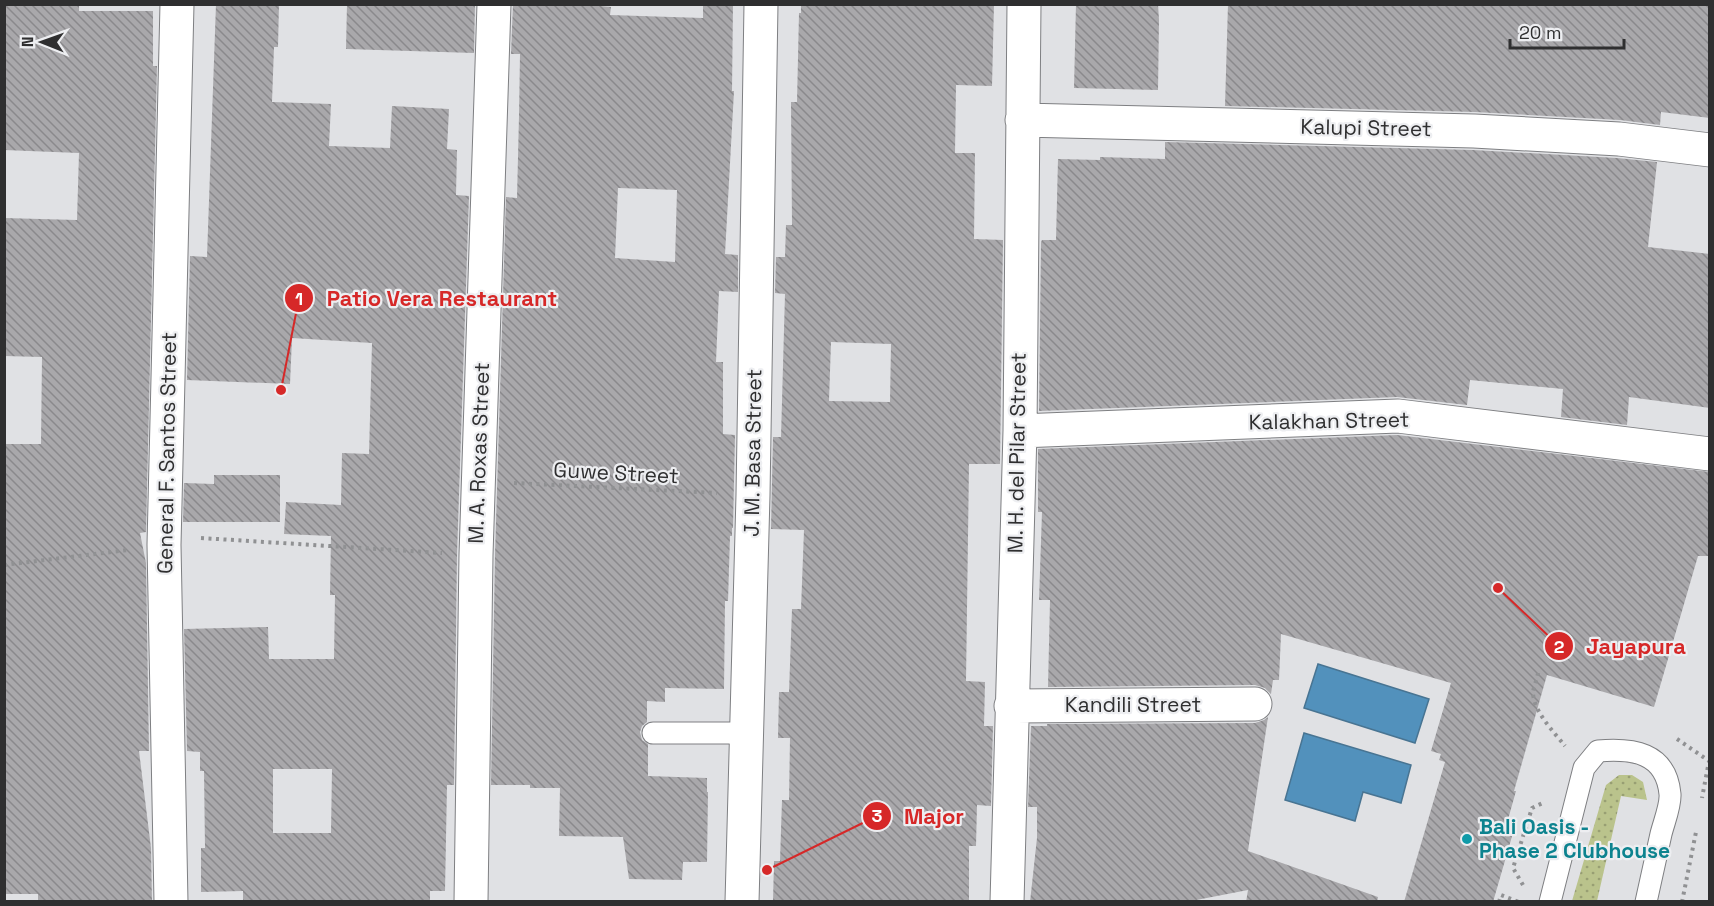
<svg xmlns="http://www.w3.org/2000/svg" width="1714" height="906" font-family="'Space Grotesk',sans-serif">
	<style>
		.grass { fill: url(#grass-dots) }
		.water { fill: #5291bc; stroke: #487492; stroke-width: 1.5 }
		.building { fill: url(#building-back-hatch); fill-rule: evenodd }
		.lines { fill: none; stroke-linecap: round; stroke-linejoin: round }
		.lane-casing { stroke: #7e7f82; stroke-width: 23 }
		.street-casing { stroke: #7e7f82; stroke-width: 35 }
		.secondary-casing { stroke: #7e7f82; stroke-width: 35 }
		.path { stroke: #909193; stroke-width: 4; stroke-dasharray: 3 4.5; stroke-linecap: butt }
		.lane { stroke: #fff; stroke-width: 21 }
		.street { stroke: #fff; stroke-width: 33 }
		.secondary { stroke: #fff; stroke-width: 33 }
		.culture-dot { fill: #0f9aa8; stroke: #edeef1; stroke-width: 2 }
		.labels { text-anchor: middle; stroke-width: 4.5; stroke-linejoin: round; paint-order: stroke }
		.street-label { font-size: 21px; fill: #2f2f30; stroke: #edeef1 }
		.culture-label { font-size: 21px; font-weight: bold; fill: #0d838f; stroke: #edeef1; text-anchor: start }
		.leader { fill: none; stroke: #d62828; stroke-width: 2 }
		.callout-dot { fill: #d62828; stroke: #edeef1; stroke-width: 2 }
		.mark-label { font-size: 18px; text-anchor: middle; font-weight: bold; fill: #fff }
		.callout-label { font-size: 22px; text-anchor: middle; font-weight: bold; fill: #d62828; stroke: #edeef1; stroke-width: 4.5; stroke-linejoin: round; paint-order: stroke }
	</style>
	<defs>
		<pattern id="grass-dots" width="8" height="8" patternUnits="userSpaceOnUse" patternTransform="scale(1.5)"><rect width="8" height="8" fill="#bac38c"/><path d="M2 2h.1M6 6h.1" fill="none" stroke="#989f73" stroke-width="1.8" stroke-linecap="round"/></pattern>
		<pattern id="building-back-hatch" width="6" height="6" patternUnits="userSpaceOnUse" patternTransform="scale(1.5)"><rect width="6" height="6" fill="#a9a8ab"/><path d="M-1 5l2 2M0 0l6 6M5-1l2 2" fill="none" stroke="#8a898c"/></pattern>
	</defs>
	<rect width="100%" height="100%" fill="#e0e1e4"/>
	<path class="grass" d="M1619 775H1632L1643 782 1647 800 1621 796 1597 901H1572L1606 785Z"/>
	<path class="water" d="M1318 664 1429 699 1415 743 1304 708Z
		M1304 733 1411 765 1401 803 1363 792 1355 821 1285 800Z"/>
	<path class="building" d="M4 4H79V11H153V66H157L146 532 140 533 146 563 149 751H139L151 848 152 902H38V894H4V444H41L42 357 4 356V218L77 220 79 153 4 150Z
		M216 4H279L278 47H274L272 102 331 104 329 146 390 148 392 106 449 109 447 149 457 150 456 195 469 196 457 555 454 785H447L445 891H430V902H243V891L201 892V848H205L204 771H200V752L187 751 184 629 268 627 269 659H334L335 595H330L331 536 284 534 286 502 341 505 342 453 369 454 372 343 292 338 290 384 187 380 190 256 207 257ZM273 769H332L331 833H273Z
		M347 4H475L474 53 346 49Z
		M513 4H579L611 7 610 15 703 18V4H733L732 91H734L725 254 738 255V292L719 291 716 362H723V434L735 435 733 528H732V536H730L728 601H725L724 689 665 688V702L647 701V722L642 726 640 732 642 740 648 744V776L707 778V792H708L707 862H683L682 880 629 879 623 837 559 836 560 788H530V785H491L495 555 506 197 517 198 519 116 520 54H511ZM618 188 677 190 675 262 615 258Z
		M801 4H994L992 86 956 85 955 153H975L974 239 1003 240 1000 464H969L966 681 985 682 984 726H993L991 806 977 805 976 846H969V902H773L774 861H780L782 800H789L790 738H778L779 692H789L792 609H801L804 530 771 529 773 437H781L785 294 775 293 776 257H785L786 225H792L791 102H797L799 13H801ZM831 342 891 344 890 402 829 401Z
		M1076 4H1158L1159 20 1158 90 1074 88Z
		M1228 4H1710V118L1661 112 1660 125 1620 120 1475 112 1225 106Z
		M1165 142 1473 150 1617 158 1657 162 1648 247 1710 254V408L1629 397 1627 425 1561 417 1563 389 1470 380 1467 405 1397 397 1039 411 1041 242 1042 240H1056L1058 159 1100 160V157L1165 159Z
		M1397 435 1710 472V556H1698L1654 707 1547 675 1514 791H1516L1507 823 1515 826 1493 902H1404L1445 762 1439 760 1441 754 1431 751 1451 683 1281 634 1279 680H1273L1271 694 1265 688 1255 685 1048 687 1050 600H1039L1042 512H1038V449Z
		M214 475H280V522H183L184 483 214 484Z
		M1268 717 1248 851 1378 897 1377 902H1246L1248 890 1186 902H1030L1037 838V807H1028L1031 726H1047V724L1255 723 1264 720Z"/>
	<g class="lines">
		<defs>
			<path id="lane" d="M653 733H730L746 735
				M1550 902 1584 768 1598 751C1632 748 1666 752 1670 794 1671 805 1664 822 1661 834 1656 856 1651 879 1646 902"/>
			<path id="street" d="M1022 120 1474 131 1619 139 1710 150
				M1020 431 1398 416 1710 454
				M1011 706 1255 704
				M742 902 753 495 761 4
				M1007 902 1020 431 1024 4"/>
			<path id="secondary" d="M171 902 164 545 177 4
				M471 902 476 555 494 4"/>
		</defs>
		<use href="#lane" class="lane-casing"/>
		<use href="#street" class="street-casing"/>
		<use href="#secondary" class="secondary-casing"/>
		<path class="path" d="M514 483 717 493
			M201 538 442 553
			M4 565 128 550
			M1538 673C1537 679 1534 686 1533 692 1533 711 1554 732 1565 746
			M1677 739 1709 761 1702 798
			M1523 885 1513 868 1532 808 1545 802
			M1499 902 1501 895 1519 902
			M1682 902 1696 832"/>
		<use href="#lane" class="lane"/>
		<use href="#street" class="street"/>
		<use href="#secondary" class="secondary"/>
	</g>
	<circle class="culture-dot" cx="1467" cy="839" r="6"/>
	<g class="labels">
		<g class="street-label">
			<text transform="translate(1366 128) rotate(1)" y="7">Kalupi Street</text>
			<text transform="translate(1329 421) rotate(-1)" y="7">Kalakhan Street</text>
			<text transform="translate(167 453) rotate(-89)" y="7">General F. Santos Street</text>
			<text transform="translate(479 453) rotate(-88)" y="7">M. A. Roxas Street</text>
			<text transform="translate(753 453) rotate(-89)" y="7">J. M. Basa Street</text>
			<text transform="translate(1017 453) rotate(-89)" y="7">M. H. del Pilar Street</text>
			<text transform="translate(616 473) rotate(3)" y="7">Guwe Street</text>
			<text x="1133" y="712">Kandili Street</text>
		</g>
		<g class="culture-label">
			<text x="1479" y="834">Bali Oasis -<tspan x="1479" dy="24">Phase 2 Clubhouse</tspan></text>
		</g>
	</g>
	<path class="leader" d="M281 390L299 298M1498 588L1559 646M767 870L877 816"/>
	<g class="callout-dot">
		<circle cx="281" cy="390" r="6"/>
		<circle cx="1498" cy="588" r="6"/>
		<circle cx="767" cy="870" r="6"/>
		<circle cx="299" cy="298" r="15"/>
		<circle cx="1559" cy="646" r="15"/>
		<circle cx="877" cy="816" r="15"/>
	</g>
	<g class="mark-label">
		<text x="299" y="305">1</text>
		<text x="1559" y="653">2</text>
		<text x="877" y="822">3</text>
	</g>
	<g class="callout-label">
		<text x="442" y="306">Patio Vera Restaurant</text>
		<text x="1636" y="654">Jayapura</text>
		<text x="934" y="824">Major</text>
	</g>
	<rect width="1714" height="906" fill="none" stroke="#2f2f30" stroke-width="12"/>
	<g transform="translate(42 42) rotate(271)" stroke="#edeef1" stroke-width="4.5" paint-order="stroke">
	<path d="M0-4.5L10 22L0 15L-10 22Z" fill="#2f2f30"/>
	<text y="-9" font-size="16" font-weight="bold" text-anchor="middle" fill="#2f2f30">N</text>
	</g>
	<path d="M1510 39v9h114v-9" fill="none" stroke="#2f2f30" stroke-width="3"/>
	<text x="1519" y="39" font-size="18" fill="#2f2f30" stroke="#edeef1" stroke-width="4.5" paint-order="stroke">20 m</text>
</svg>
